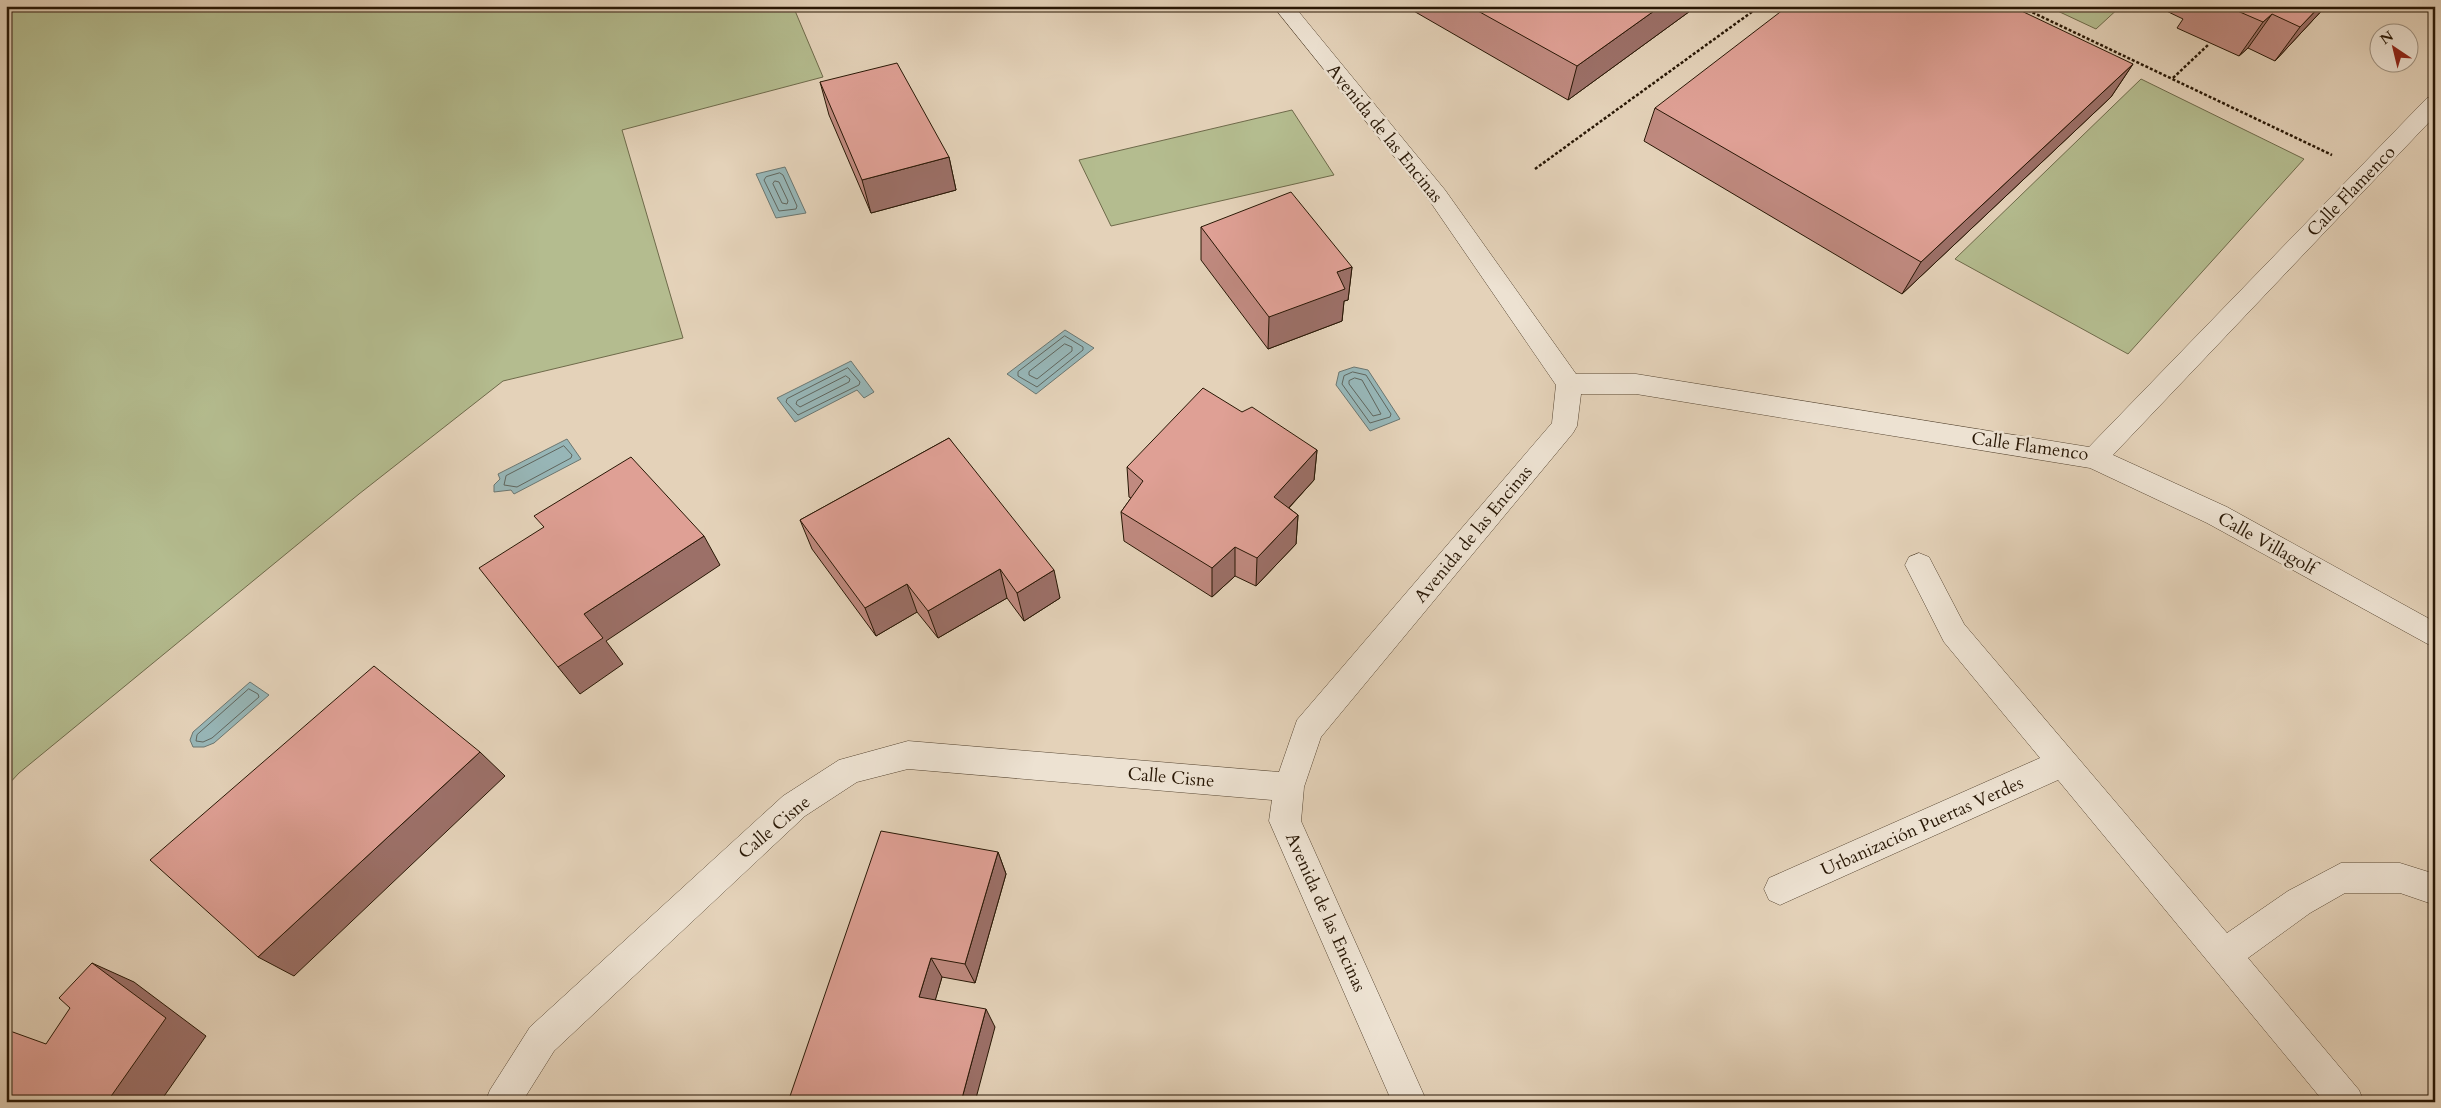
<svg xmlns="http://www.w3.org/2000/svg" width="2441" height="1108" font-family="Cardo,serif">
	<style>
		.green { fill: #b4bc8f; stroke: #6e6a4a }
		.water { fill: #97b6b7; stroke: #6b7670 }
		.lines { fill: none; stroke-linecap: round; stroke-linejoin: round }
		.shore { stroke: #60665e; stroke-width: 1 }
		.minor-casing { stroke: #574632; stroke-width: 1 }
		.path { stroke: #281705; stroke-width: 2.5; stroke-dasharray: 3 2; stroke-linecap: butt }
		.minor { fill: #ede2d2; fill-rule: evenodd }
		.wall { fill: #c08a80; stroke: #281705 }
		.shaded-wall { fill: #9c7068; stroke: #281705 }
		.building { fill: #dfa095; stroke: #281705 }
		.labels { text-anchor: middle; stroke-width: 5; stroke-linejoin: round; paint-order: stroke }
		.street-label { font-size: 18px; fill: #281705; stroke: #ede2d2 }
	</style>
	<rect width="100%" height="100%" fill="#e4d2b9"/>
	<filter id="stains"><feTurbulence type="fractalNoise" baseFrequency=".004" numOctaves="4"/><feColorMatrix values="0 0 0 0 .2 0 0 0 0 .09 0 0 0 0 .02 0 0 0 .5 -.17"/></filter>
	<radialGradient id="worn" r=".72"><stop offset=".6" stop-color="#630" stop-opacity="0"/><stop offset="1" stop-color="#630" stop-opacity=".3"/></radialGradient>
	<path class="green" d="M6 6H793L823 77 622 130 683 338 503 381 359 494 19 773 6 787Z
		M2047 6H2121L2096 29Z
		M2141 79 2304 159 2128 354 1955 259Z
		M1292 110 1334 175 1111 226 1079 160Z"/>
	<path class="water" d="M785 167 806 213 776 218 756 174Z
		M1065 330 1094 348 1036 394 1007 374Z
		M851 361 874 392 864 398 857 390 795 422 777 398Z
		M1354 367 1368 370 1400 419 1370 431 1336 385 1339 372Z
		M567 439 581 459 514 494 511 490 494 492V485L500 479 498 474Z
		M250 682 269 695 214 743 204 747H193L190 740 193 732Z"/>
	<g class="lines">
		<path class="shore" d="M780 173 783 175 797 206 796 209 779 211 764 180 766 177Z
			M775 181 779 182 788 201 787 204 782 203 773 184Z
			M1065 336 1083 347V350L1037 387 1018 376V372Z
			M1065 344 1072 347V351L1037 379 1029 375V372Z
			M848 368 860 382 859 385 798 415 786 402 787 399Z
			M1353 372 1366 375 1391 414 1390 417 1370 423 1342 384 1344 376Z
			M846 376 850 379 849 382 800 407 796 404 797 401Z
			M1355 378 1362 380 1381 414 1373 416 1349 384V381Z
			M564 446 572 455 571 458 517 487 504 485 506 476Z
			M249 689 258 694 259 697 212 738 203 742 196 741 197 735Z"/>
		<defs>
			<path id="minor" d="M1273 6H1294L1445 190 1576 374H1636L2089 447 2427 98 2435 96V116L2113 455 2227 507 2435 622V648L2207 523 2090 468 1636 394H1581L1577 426 1573 433 1321 737 1304 787 1301 821 1427 1102H1392L1269 821 1272 800 908 769 857 782 805 816 554 1051 522 1102H485L490 1090 530 1027 783 796 839 760 908 741 1279 772 1297 720 1552 423 1556 385 1429 200Z
				M1919 553 1929 557 1964 624 2227 933 2288 891 2341 863H2400L2435 874V905L2400 893H2345L2310 913 2248 958 2359 1090 2364 1102H2324L2058 780 1791 900 1780 905 1769 900 1764 889 1769 878 2040 758 1944 642 1905 565 1909 557Z"/>
		</defs>
		<use href="#minor" class="minor-casing"/>
		<path class="path" d="M2019 6 2332 155
			M2173 78 2209 44
			M1535 169 1760 6"/>
		<use href="#minor" class="minor"/>
	</g>
	<path class="wall" d="M1405 6H1697L1568 100Z
		M2156 6H2326L2275 61 2248 48 2239 56 2177 28 2183 19Z
		M2133 64 2111 97 1902 294 1644 141 1655 108Z
		M820 82 949 157 956 190 871 213 829 115Z
		M1201 227 1352 267 1348 300 1344 301 1342 321 1268 349 1201 260Z
		M1242 412 1317 450 1314 480 1289 508 1298 515 1296 544 1256 586 1235 576 1212 597 1124 541 1121 512 1131 498 1129 497 1127 467Z
		M949 438 1060 598 1024 621 1007 598 938 638 917 612 876 636 812 549 800 520Z
		M998 852 1006 874 975 983 942 977 935 1000 995 1027 788 1102Z"/>
	<path class="shaded-wall" d="M1661 6H1697L1568 100 1577 66Z
		M2320 6H2326L2275 61 2300 27Z
		M2272 14 2248 48 2239 56 2263 22Z
		M2133 64 2111 97 1902 294 1921 262Z
		M949 157 956 190 871 213 862 180Z
		M1352 267 1348 300 1344 301 1342 321 1268 349 1269 317 1337 272Z
		M1317 450 1314 480 1272 526 1274 497Z
		M1298 515 1296 544 1256 586 1257 558Z
		M704 536 720 565 606 641 623 664 580 694 558 667 584 614Z
		M1235 547V576L1212 597V568Z
		M1000 569 1007 598 938 638 928 611Z
		M1054 570 1060 598 1024 621 1017 593Z
		M907 584 917 612 876 636 865 608Z
		M480 752 505 776 294 976 258 957Z
		M998 852 1006 874 975 983 965 964Z
		M931 958 942 977 931 1015 919 997Z
		M92 963 134 982 206 1036 160 1102H107Z
		M986 1009 995 1027 975 1102H961Z"/>
	<path class="building" d="M1469 6H1661L1577 66Z
		M1788 6H2011L2133 64 1921 262 1655 108Z
		M2226 6H2320L2300 27 2272 14 2263 22Z
		M897 63 949 157 862 180 820 82Z
		M1291 192 1352 267 1337 272 1345 289 1269 317 1201 227Z
		M1203 388 1242 412 1252 407 1317 450 1274 497 1298 515 1257 558 1235 547 1212 568 1121 512 1143 481 1127 467Z
		M949 438 1054 570 1017 593 1000 569 928 611 907 584 865 608 800 520Z
		M631 457 704 536 584 614 603 638 558 667 479 568 544 527 534 516Z
		M374 666 480 752 258 957 150 860Z
		M881 831 998 852 965 964 931 958 919 997 986 1009 961 1102H788Z
		M92 963 166 1018 107 1102H6V1036L10 1031 46 1044 70 1008 59 998Z"/>
	<g class="labels">
		<g class="street-label">
			<text transform="translate(1385 133) rotate(51)" y="6">Avenida de las Encinas</text>
			<text transform="translate(2351 191) rotate(-46)" y="6">Calle Flamenco</text>
			<text transform="translate(2030 446) rotate(8)" y="6">Calle Flamenco</text>
			<text transform="translate(1473 534) rotate(-50)" y="6">Avenida de las Encinas</text>
			<text transform="translate(2267 543) rotate(29)" y="6">Calle Villagolf</text>
			<text transform="translate(1171 777) rotate(5)" y="6">Calle Cisne</text>
			<text transform="translate(1922 826) rotate(-24)" y="6">Urbanización Puertas Verdes</text>
			<text transform="translate(774 827) rotate(-40)" y="6">Calle Cisne</text>
			<text transform="translate(1326 912) rotate(66)" y="6">Avenida de las Encinas</text>
		</g>
	</g>
	<rect width="2441" height="1108" fill="none" stroke="#e4d2b9" stroke-width="25"/>
	<rect x="8" y="8" width="2426" height="1093" fill="none" stroke="#281705" stroke-width="2.5"/>
	<rect x="12" y="12" width="2416" height="1083" fill="none" stroke="#281705"/>
	<g transform="translate(2394 48) rotate(325)"><circle r="24" fill="#ede2d2" stroke="#9e9180"/>
	<path d="M0-4L9 19L0 12L-9 19Z" fill="#8f2418"/>
	<text y="-8" font-size="14" font-weight="bold" text-anchor="middle" fill="#281705">N</text>
	</g>
	<rect width="100%" height="100%" filter="url(#stains)"/>
	<rect width="100%" height="100%" fill="url(#worn)"/>
</svg>
